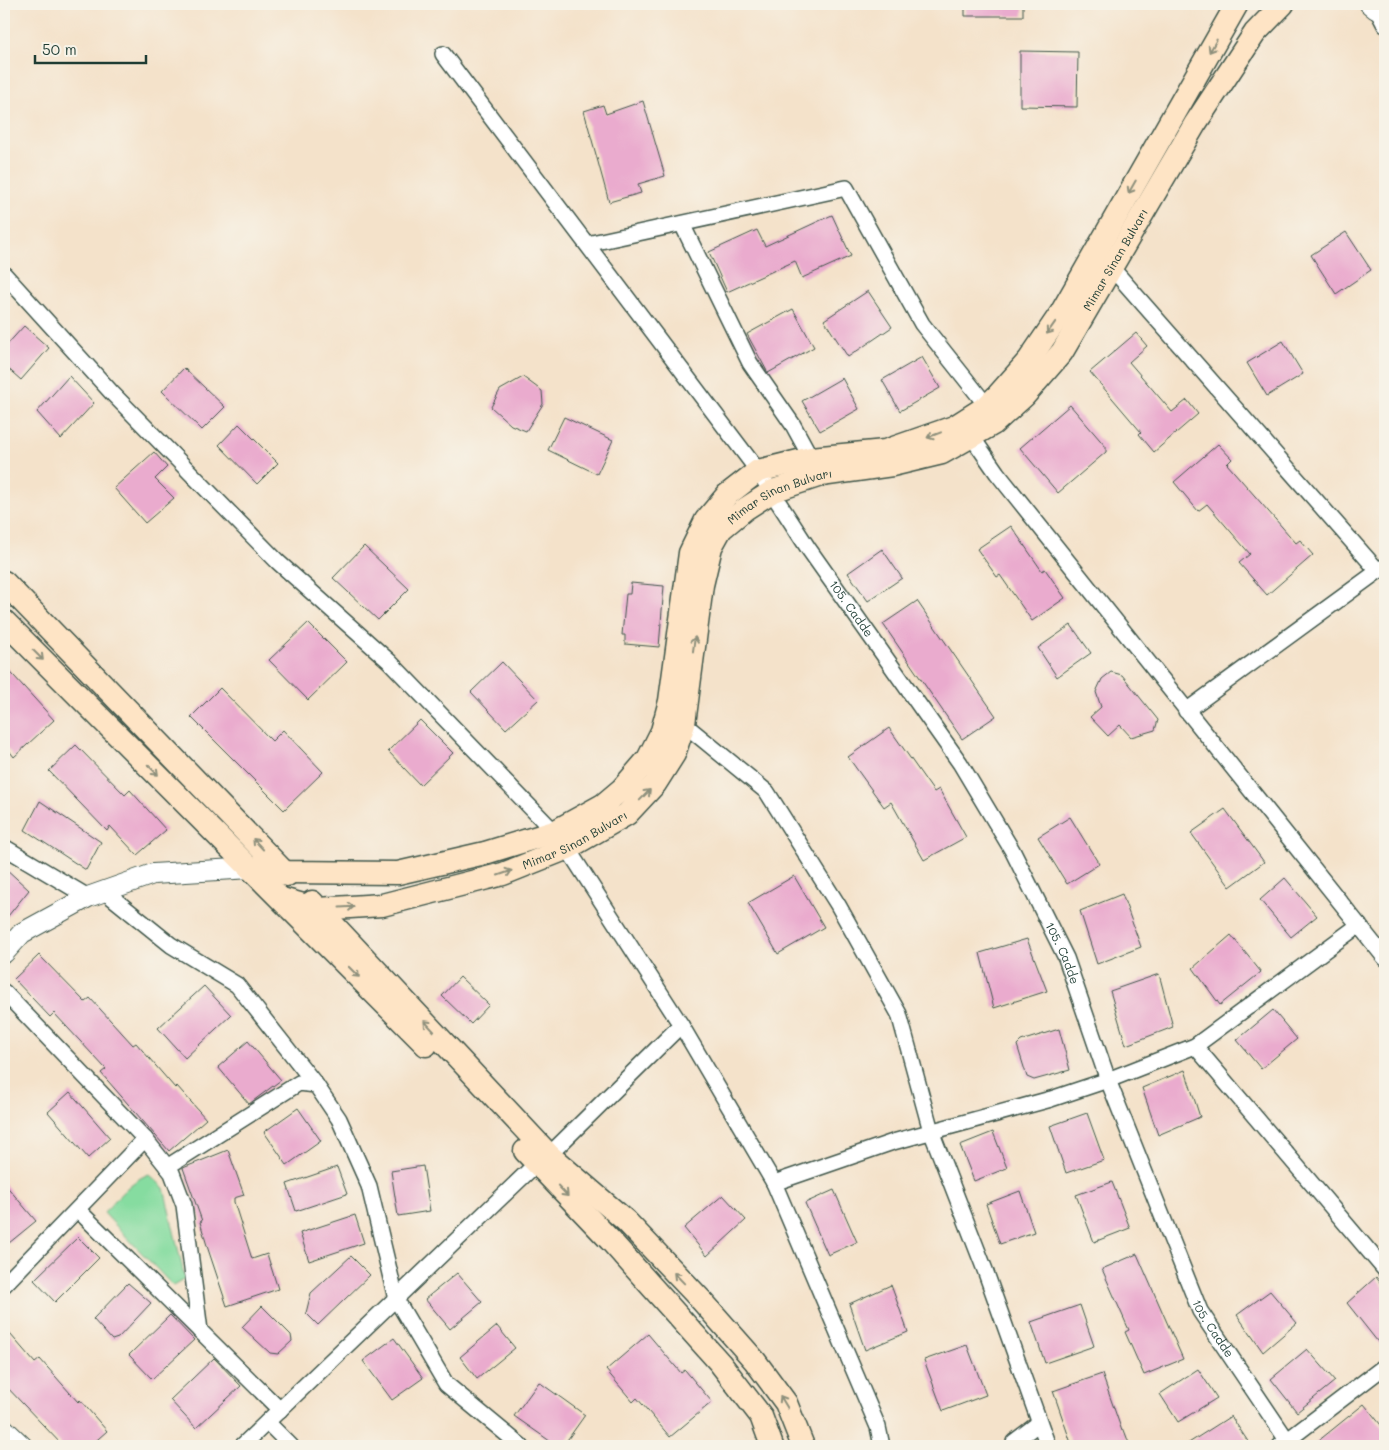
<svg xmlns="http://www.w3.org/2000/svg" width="1389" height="1450" font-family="Mali,sans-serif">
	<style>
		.park { fill: #86dca0; stroke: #528c6a }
		.building { fill: #eaabce }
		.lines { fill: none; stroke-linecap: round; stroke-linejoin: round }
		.minor-casing { stroke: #3f564a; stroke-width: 18 }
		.tertiary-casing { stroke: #3f564a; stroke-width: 22 }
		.secondary-casing { stroke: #3f564a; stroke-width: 25 }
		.minor { stroke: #fff; stroke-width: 15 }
		.tertiary { stroke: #fff; stroke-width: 20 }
		.secondary { stroke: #fee4c5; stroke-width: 22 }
		.oneway { stroke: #8e907c }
		.labels { text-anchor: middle; stroke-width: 4.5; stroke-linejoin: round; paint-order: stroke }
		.street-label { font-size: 12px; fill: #1f3d34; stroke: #f7f3e8 }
	</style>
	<rect width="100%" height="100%" fill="#f7f3e8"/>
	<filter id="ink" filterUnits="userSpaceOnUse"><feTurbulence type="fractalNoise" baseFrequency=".02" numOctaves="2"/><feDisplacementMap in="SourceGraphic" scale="10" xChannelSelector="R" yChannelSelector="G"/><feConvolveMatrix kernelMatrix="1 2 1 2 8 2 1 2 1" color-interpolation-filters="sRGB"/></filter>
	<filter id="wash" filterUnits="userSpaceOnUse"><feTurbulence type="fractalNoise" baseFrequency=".0096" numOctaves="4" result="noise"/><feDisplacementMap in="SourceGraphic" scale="20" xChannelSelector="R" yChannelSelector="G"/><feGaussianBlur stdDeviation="1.12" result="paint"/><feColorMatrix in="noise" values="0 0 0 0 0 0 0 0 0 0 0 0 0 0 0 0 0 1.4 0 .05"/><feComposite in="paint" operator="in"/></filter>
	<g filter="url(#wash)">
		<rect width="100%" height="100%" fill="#f4e2ca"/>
		<path class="park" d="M149 1174 164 1188 185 1279 173 1286 104 1213C117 1198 130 1181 149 1174Z"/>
		<g id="blocks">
			<path class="building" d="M965 4H1023V16H965Z
				M1020 51 1078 52 1077 107 1020 106Z
				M643 101 665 176 638 184 641 193 609 202 584 111 603 105 606 114Z
				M832 215 851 256 802 278 795 261 727 292 709 252 757 230 765 246Z
				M1346 232 1371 270 1336 294 1311 255Z
				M868 291 892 327 848 357 824 320Z
				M793 309 814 347 768 373 747 334Z
				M24 326 49 348 21 380 4 365V348Z
				M1136 333 1147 346 1129 362 1172 412 1187 400 1198 414 1154 452 1139 434 1141 432 1090 372Z
				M1283 341 1303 374 1267 396 1247 363Z
				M922 357 940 388 900 411 882 380Z
				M184 368 225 407 202 430 162 391Z
				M69 376 94 403 61 439 37 412Z
				M523 377 542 391 543 404 526 431 511 425 491 407 500 390Z
				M842 378 859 409 820 431 802 401Z
				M1070 405 1106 447V452L1058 493 1020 448Z
				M564 417 613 440 597 474 548 450Z
				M239 424 278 463 257 484 219 445Z
				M1218 444 1232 459 1227 464 1296 543 1300 540 1313 555 1267 595 1239 563 1250 554 1207 504 1198 511 1174 482Z
				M154 452 167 467 155 479 174 498 145 523 114 488Z
				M1011 526 1042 571 1045 569 1065 598 1032 621 1000 575 997 577 977 549Z
				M364 546 409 589 378 620 333 578Z
				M882 549 902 578 868 601 848 573Z
				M631 583 664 586 659 647 625 644V635H622L626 594H630Z
				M917 601 996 716 962 739 883 624Z
				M308 623 347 662 308 700 269 660Z
				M1071 625 1091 653 1057 677 1038 648Z
				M502 662 538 700 506 729 471 692Z
				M4 665 54 720 14 757 4 744Z
				M1111 672 1122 675 1158 720 1155 730 1131 737 1120 725 1108 736 1090 717 1101 707 1096 692 1102 679Z
				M220 688 272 741 283 730 323 772 284 810 191 717Z
				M420 720 453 753 420 785 388 751Z
				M889 728 934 792 939 789 966 837 924 860 891 802 884 807 848 757Z
				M76 745 125 795 130 790 166 830 137 855 110 826 107 831 49 771Z
				M40 801 101 842 86 870 25 830Z
				M1225 809 1264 862 1230 887 1191 833Z
				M1070 817 1099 864 1067 884 1038 837Z
				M4 867 29 890 4 921Z
				M794 876 824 927 778 954 748 903Z
				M1285 878 1317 916 1291 937 1260 900Z
				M1122 894 1141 947 1097 964 1080 911Z
				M1231 935 1261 972 1220 1005 1193 968Z
				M1027 939 1047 991 994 1008 980 953Z
				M39 955 85 1002 90 998 133 1045 136 1043 175 1088 177 1086 206 1119 169 1151 101 1073 106 1069 54 1013 50 1017 14 979Z
				M1159 974 1173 1027 1126 1045 1110 991Z
				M460 977 489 1005 471 1024 442 996Z
				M204 986 231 1015 185 1058 158 1028Z
				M1273 1010 1297 1039 1261 1069 1237 1040Z
				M1059 1029 1070 1070 1034 1080 1027 1077 1017 1045 1021 1041Z
				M248 1041 281 1080 249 1104 218 1067Z
				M1185 1070 1200 1117 1158 1135 1142 1088Z
				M70 1092 110 1138 88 1158 48 1112Z
				M298 1108 321 1141 287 1165 264 1132Z
				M1087 1113 1104 1160 1066 1173 1050 1126Z
				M993 1132 1007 1168 974 1181 960 1145Z
				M228 1150 244 1195 234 1198V1202L252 1259 267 1254 278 1289 227 1306 208 1249 200 1222 202 1221 183 1168Z
				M423 1166 430 1211 398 1216 391 1171Z
				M337 1167 347 1194 296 1211 287 1184Z
				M1112 1182 1130 1228 1094 1242 1076 1195Z
				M4 1183 36 1221 9 1243 4 1237Z
				M834 1190 857 1242 828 1255 805 1203Z
				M1020 1191 1034 1232 1000 1244 986 1204Z
				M723 1195 746 1220 707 1256 684 1228Z
				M355 1215 364 1243 309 1261 300 1233Z
				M78 1237 99 1258 55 1302 34 1280Z
				M1137 1254 1183 1359 1144 1375 1125 1332 1129 1330 1102 1269Z
				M351 1256 370 1275 318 1325 306 1313 311 1293Z
				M457 1273 482 1302 450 1329 425 1299Z
				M1376 1277 1385 1289V1351L1347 1303Z
				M128 1283 151 1303 118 1338 112 1340 93 1319Z
				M891 1285 908 1332 865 1350 849 1304Z
				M1270 1291 1297 1323 1263 1352 1237 1315Z
				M1080 1305 1094 1346 1045 1363 1031 1322Z
				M262 1306 291 1335 292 1341 278 1354 270 1353 242 1327Z
				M170 1315 194 1340 152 1379 129 1355Z
				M497 1326 515 1348 477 1379 460 1357Z
				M4 1327 35 1363 40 1359 78 1402 80 1400 107 1431 90 1446H63L4 1384Z
				M648 1334 681 1373 685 1370 712 1402 670 1437 637 1398 633 1402 606 1370Z
				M394 1338 423 1378 392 1400 363 1361Z
				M967 1345 986 1395 943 1411 924 1360Z
				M1307 1349 1335 1381 1297 1412 1271 1379Z
				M214 1358 241 1386 196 1428 170 1400Z
				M1198 1369 1217 1398 1178 1422 1160 1394Z
				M1102 1374 1122 1431 1124 1430 1130 1446H1072L1053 1391Z
				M539 1382 585 1415 563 1446H557L514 1416Z
				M1364 1404 1385 1430V1441L1379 1446H1312Z
				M1231 1416 1251 1446H1184Z"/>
		</g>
	</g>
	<g filter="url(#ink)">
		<use href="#blocks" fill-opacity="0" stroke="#3f564a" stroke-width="1"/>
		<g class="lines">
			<defs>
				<g id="minor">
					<path d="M1374 4 1385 25"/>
					<path id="s1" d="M443 54 758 471 808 548 960 763 1012 850 1066 958 1108 1080 1200 1311 1291 1446"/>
					<path d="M682 224 750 363 793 425 811 458"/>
					<path d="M587 244 846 188 922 324 987 406"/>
					<path d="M1110 266 1378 571"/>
					<path d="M4 274 112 393 278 562 389 661 562 840 681 1025 774 1183 878 1427 882 1446"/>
					<path d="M972 437 997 473 1385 958"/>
					<path d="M1186 711 1385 566"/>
					<path d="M684 724 767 792 838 905 899 1014 931 1131 985 1270 1048 1446"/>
					<path d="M4 847 88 897"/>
					<path d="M104 891 171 945 237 985 316 1085"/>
					<path d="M4 992 145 1139 172 1173 184 1205 200 1331"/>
					<path d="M1195 1046 1385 1270"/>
					<path d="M167 1167 299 1083 316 1085 339 1119 369 1186 396 1299 446 1384 521 1446"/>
					<path d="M774 1183 893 1142 1051 1099 1108 1080 1195 1046 1359 925"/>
					<path d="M78 1210 280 1410"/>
					<path d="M4 1285 145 1139"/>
					<path d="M267 1422 291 1446"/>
					<path d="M242 1446 537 1163 549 1155 681 1025"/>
					<path d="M1013 1446 1014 1442 1039 1423"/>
					<path d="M1280 1446 1385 1366"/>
				</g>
				<path id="tertiary" d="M1370 4 1376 9
					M4 953 22 933 88 897 153 874 251 868
					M4 1429 22 1446"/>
				<g id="secondary">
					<path d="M4 582 287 875"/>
					<path d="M4 621 426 1045"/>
					<path d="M251 868 284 872 398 873 485 853 554 832 603 805 622 789 648 759 662 731 670 701 690 553 706 520 727 495 758 471 811 458 885 451 954 427 987 406 998 395 1029 360 1061 313 1237 4"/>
					<path id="s2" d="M282 899 318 909 382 905 503 874 568 848 627 814 655 784 674 754 684 724 702 585 711 547 721 529 745 509 773 491 821 475 892 465 942 453 993 424 1024 396 1062 352 1195 124 1255 33 1283 4"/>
					<path d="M312 902 549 1155 626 1221 703 1302 755 1361 786 1403 803 1446"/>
					<path d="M525 1151 610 1240 720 1363 761 1416 772 1446"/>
				</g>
			</defs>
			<use href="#minor" class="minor-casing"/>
			<use href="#tertiary" class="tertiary-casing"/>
			<use href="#secondary" class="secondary-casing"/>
			<use href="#minor" class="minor"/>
			<use href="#tertiary" class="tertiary"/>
			<use href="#secondary" class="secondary"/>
		</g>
		<defs><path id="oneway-shaft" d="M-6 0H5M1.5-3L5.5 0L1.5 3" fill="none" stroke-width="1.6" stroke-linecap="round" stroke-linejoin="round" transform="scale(1.25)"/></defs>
		<g class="oneway">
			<use href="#oneway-shaft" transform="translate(1213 46) rotate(120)"/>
			<use href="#oneway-shaft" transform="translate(1132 187) rotate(120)"/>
			<use href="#oneway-shaft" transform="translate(1051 328) rotate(125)"/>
			<use href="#oneway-shaft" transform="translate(934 435) rotate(159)"/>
			<use href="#oneway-shaft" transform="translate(694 644) rotate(-82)"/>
			<use href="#oneway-shaft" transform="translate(38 655) rotate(45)"/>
			<use href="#oneway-shaft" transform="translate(153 770) rotate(45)"/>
			<use href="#oneway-shaft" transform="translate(645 795) rotate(-46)"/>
			<use href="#oneway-shaft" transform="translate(258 844) rotate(-133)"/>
			<use href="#oneway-shaft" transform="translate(505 873) rotate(-19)"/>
			<use href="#oneway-shaft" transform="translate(347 907) rotate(-3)"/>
			<use href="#oneway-shaft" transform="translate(354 972) rotate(45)"/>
			<use href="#oneway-shaft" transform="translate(429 1026) rotate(-133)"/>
			<use href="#oneway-shaft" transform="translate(563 1191) rotate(47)"/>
			<use href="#oneway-shaft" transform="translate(679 1278) rotate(-134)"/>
			<use href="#oneway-shaft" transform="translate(784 1402) rotate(-121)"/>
		</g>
	</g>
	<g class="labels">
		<g class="street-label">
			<text dy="4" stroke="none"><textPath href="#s2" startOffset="1176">Mimar Sinan Bulvarı</textPath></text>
			<text dy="4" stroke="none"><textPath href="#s2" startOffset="741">Mimar Sinan Bulvarı</textPath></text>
			<text dy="4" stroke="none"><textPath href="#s1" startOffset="689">105. Cadde</textPath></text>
			<text dy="4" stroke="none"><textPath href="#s2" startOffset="306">Mimar Sinan Bulvarı</textPath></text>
			<text dy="4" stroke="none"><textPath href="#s1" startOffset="1094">105. Cadde</textPath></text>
			<text dy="4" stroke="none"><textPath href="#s1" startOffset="1499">105. Cadde</textPath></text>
		</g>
	</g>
	<rect width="1389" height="1450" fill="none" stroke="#f7f3e8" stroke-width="20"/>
	<path d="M35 55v8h111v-8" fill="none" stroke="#1f3d34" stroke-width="2.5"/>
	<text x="42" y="55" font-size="15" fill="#1f3d34" stroke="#f7f3e8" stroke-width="4" paint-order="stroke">50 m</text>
</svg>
